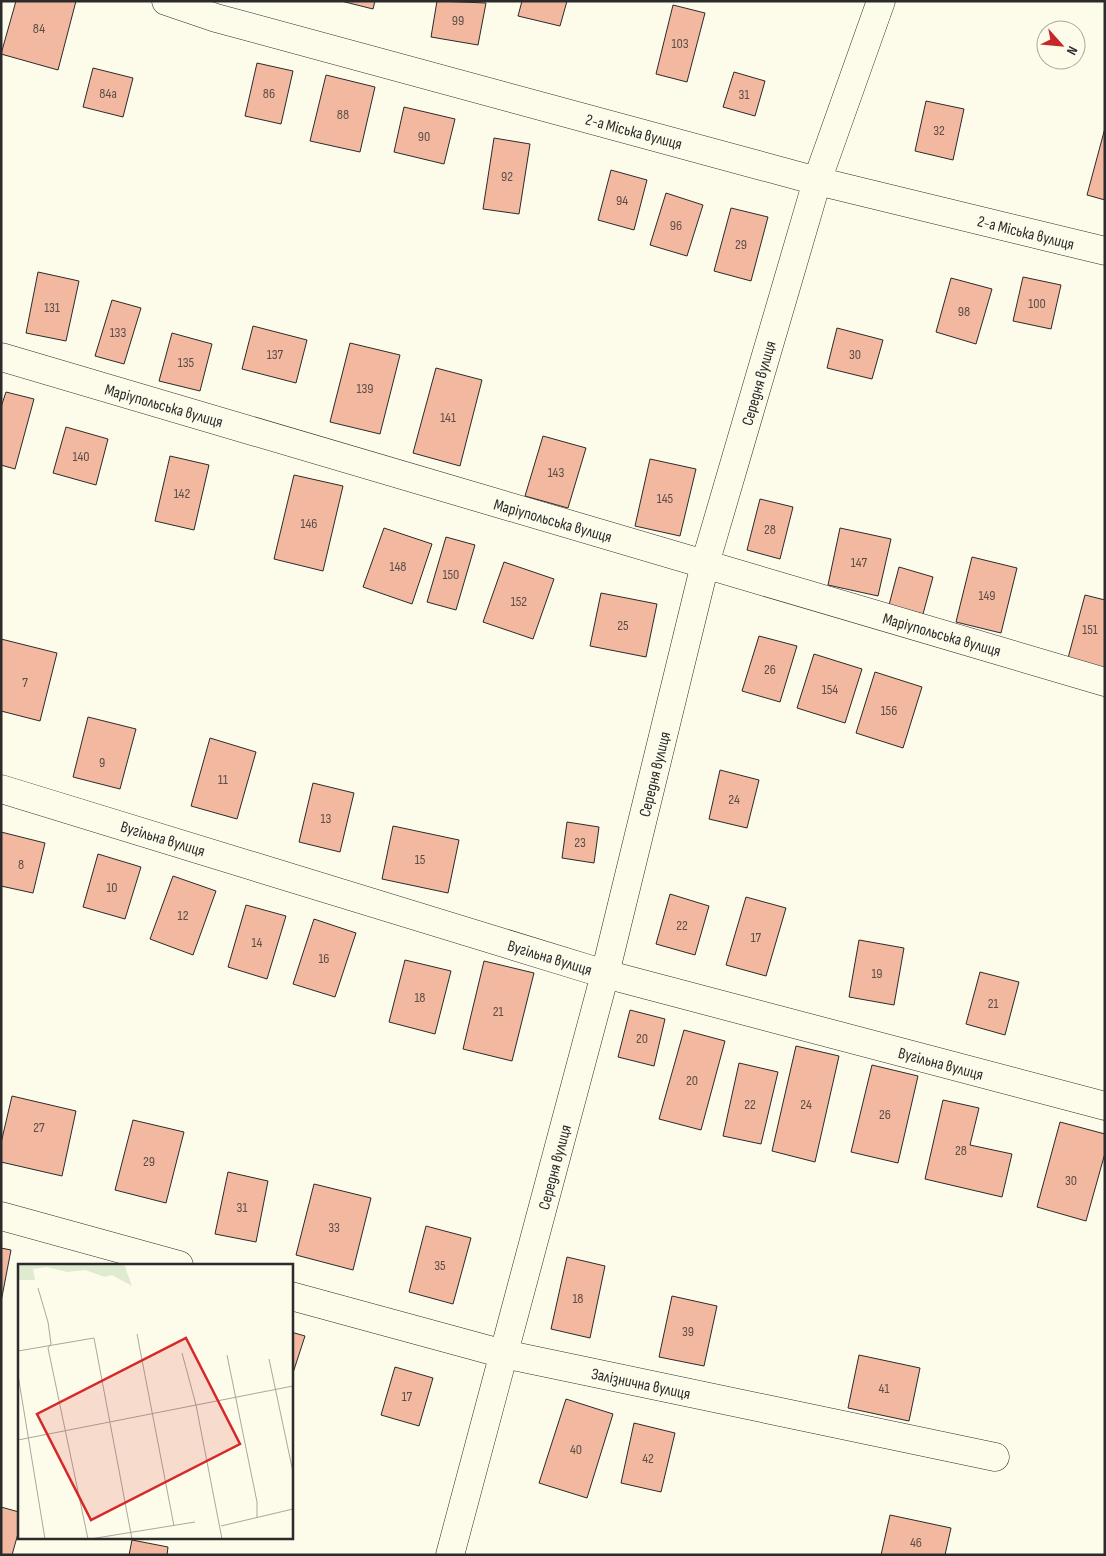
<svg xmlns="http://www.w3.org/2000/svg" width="1106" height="1556" font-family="'Sofia Sans Condensed',sans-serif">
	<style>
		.building { fill: #f2b8a0; stroke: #2b2b2b }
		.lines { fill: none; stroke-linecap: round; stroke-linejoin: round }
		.street-casing { stroke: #2b2b2b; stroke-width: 29 }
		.street { stroke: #fdfbea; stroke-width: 28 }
		.labels { text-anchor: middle; stroke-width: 4; stroke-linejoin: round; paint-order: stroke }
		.number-label { font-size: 14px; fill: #5d4e48 }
		.street-label { font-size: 16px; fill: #2b2b2b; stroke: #fdfbea }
		.inset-road { fill: none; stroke: #a9a89e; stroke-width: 1 }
		.view { fill: #d62828; fill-opacity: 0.15; stroke: #d62828; stroke-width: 2.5 }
		.inset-edge { fill: none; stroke: #2b2b2b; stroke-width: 2.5 }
	</style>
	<rect width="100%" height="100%" fill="#fdfbea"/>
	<path class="building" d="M16 1H76L58 70 1 54Z
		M341 1H375L373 9Z
		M437 1 486 3 478 45 431 37Z
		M522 1H567L560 26 518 16Z
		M673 5 705 13 687 82 656 74Z
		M257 63 293 71 281 124 245 116Z
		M93 68 133 78 123 117 83 107Z
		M734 72 765 81 755 116 723 107Z
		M326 75 375 87 360 152 310 141Z
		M926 101 964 109 953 160 915 151Z
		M404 107 455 119 444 164 394 152Z
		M1105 128V200L1087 195Z
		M494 138 530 144 519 214 483 209Z
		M611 170 647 180 634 230 598 220Z
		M666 193 703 205 687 256 650 245Z
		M731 208 768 217 751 281 714 271Z
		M38 272 79 281 66 341 26 333Z
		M1023 277 1061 285 1051 329 1013 321Z
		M951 278 992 289 976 344 936 332Z
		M112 300 141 308 124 364 95 356Z
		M253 326 307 340 296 383 242 369Z
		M837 328 883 340 872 379 827 368Z
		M172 333 212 344 200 391 159 381Z
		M350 343 400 355 380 434 330 422Z
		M436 368 482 380 460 466 413 453Z
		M6 392 34 399 15 469 1 465V407Z
		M66 427 108 439 96 485 53 473Z
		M543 436 586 448 568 508 525 496Z
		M170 456 209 465 194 530 155 521Z
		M650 459 696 469 680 536 635 526Z
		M294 475 343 486 323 571 274 559Z
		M760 499 793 507 780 559 747 550Z
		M384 528 432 544 412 604 363 587Z
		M840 528 891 539 878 596 828 585Z
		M446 537 475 545 456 610 427 602Z
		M972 557 1017 568 1001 633 956 622Z
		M504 562 554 579 533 639 483 622Z
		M899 567 933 577 923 614 889 605Z
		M601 593 657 604 646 657 590 646Z
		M1085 595 1105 600V668L1068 658Z
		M759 636 797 646 780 702 742 691Z
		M1 639 57 653 40 721 1 711Z
		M814 654 862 669 845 723 797 708Z
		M875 672 922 687 903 748 856 733Z
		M88 717 136 729 120 789 73 777Z
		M210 738 256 752 237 819 191 806Z
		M720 770 759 780 747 828 709 819Z
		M313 783 354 793 340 852 299 842Z
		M567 822 599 827 594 863 562 858Z
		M393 826 459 840 448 893 382 879Z
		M1 832 45 843 33 893 1 886Z
		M98 854 141 867 125 919 83 907Z
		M173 876 216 891 193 955 150 939Z
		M670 894 709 906 695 955 656 944Z
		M746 897 786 908 766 976 726 965Z
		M246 905 286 916 267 979 228 967Z
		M314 919 356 933 335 997 293 984Z
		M859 940 904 948 894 1005 849 997Z
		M405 960 451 971 435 1034 389 1022Z
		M484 961 534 973 512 1061 463 1049Z
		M980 972 1019 982 1005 1035 966 1024Z
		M630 1010 665 1019 654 1066 618 1057Z
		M684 1030 725 1041 701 1130 659 1119Z
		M796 1046 839 1056 815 1162 772 1151Z
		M739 1063 778 1072 761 1144 723 1136Z
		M872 1065 918 1076 898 1163 851 1152Z
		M12 1096 76 1111 62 1176 1 1162V1143Z
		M943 1100 979 1108 970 1145 1012 1154 1002 1197 925 1179Z
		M133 1120 184 1132 166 1203 115 1190Z
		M1060 1122 1105 1134V1153L1086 1221 1037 1207Z
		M228 1172 268 1181 256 1242 215 1234Z
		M314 1184 371 1198 353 1270 296 1255Z
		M426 1226 471 1238 453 1304 409 1292Z
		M1 1248 11 1250 1 1302Z
		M567 1257 605 1266 590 1338 551 1329Z
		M672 1296 717 1306 704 1366 659 1357Z
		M291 1332 305 1336 291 1379Z
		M859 1355 920 1368 909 1421 848 1408Z
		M395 1367 433 1378 419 1426 381 1415Z
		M566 1399 613 1414 587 1498 539 1483Z
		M634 1423 675 1433 661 1492 621 1483Z
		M1 1507 19 1512V1530L12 1555H1Z
		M890 1515 951 1528 945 1555H881Z
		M132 1540 168 1547 167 1555H129Z"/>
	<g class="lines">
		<defs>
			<path id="street" d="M166 1 216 18 817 181 1105 251
				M1 357 1105 682
				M1 789 605 974 1105 1106
				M1 1216 179 1265
				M291 1296 504 1354 995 1457
				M450 1555 605 974 705 564 817 181 881 1"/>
		</defs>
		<use href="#street" class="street-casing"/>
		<use href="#street" class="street"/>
	</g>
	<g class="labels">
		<g class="number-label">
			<text x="458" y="25">99</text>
			<text x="39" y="33">84</text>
			<text x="680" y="48">103</text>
			<text x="108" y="98">84а</text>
			<text x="269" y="98">86</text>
			<text x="744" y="99">31</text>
			<text x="343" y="119">88</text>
			<text x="939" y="135">32</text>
			<text x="424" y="141">90</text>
			<text x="507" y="181">92</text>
			<text x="622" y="205">94</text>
			<text x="676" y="230">96</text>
			<text x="741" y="249">29</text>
			<text x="1037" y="308">100</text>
			<text x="52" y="312">131</text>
			<text x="964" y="316">98</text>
			<text x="118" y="337">133</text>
			<text x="275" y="359">137</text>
			<text x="855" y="359">30</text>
			<text x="186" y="367">135</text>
			<text x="365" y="393">139</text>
			<text x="448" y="422">141</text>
			<text x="81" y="461">140</text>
			<text x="556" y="477">143</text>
			<text x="182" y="498">142</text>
			<text x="665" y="503">145</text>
			<text x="309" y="528">146</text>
			<text x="770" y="534">28</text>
			<text x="859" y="567">147</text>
			<text x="398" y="571">148</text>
			<text x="451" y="579">150</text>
			<text x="987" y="600">149</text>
			<text x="519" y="606">152</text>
			<text x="623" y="630">25</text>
			<text x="1090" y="634">151</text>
			<text x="770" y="674">26</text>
			<text x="25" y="687">7</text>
			<text x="830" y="694">154</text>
			<text x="889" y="715">156</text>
			<text x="102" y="767">9</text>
			<text x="223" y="784">11</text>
			<text x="734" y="804">24</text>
			<text x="326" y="823">13</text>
			<text x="580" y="847">23</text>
			<text x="420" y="864">15</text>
			<text x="21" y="869">8</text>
			<text x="112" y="892">10</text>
			<text x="183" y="920">12</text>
			<text x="682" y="930">22</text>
			<text x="756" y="942">17</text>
			<text x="257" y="947">14</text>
			<text x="324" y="963">16</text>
			<text x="877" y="978">19</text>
			<text x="420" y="1002">18</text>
			<text x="993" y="1008">21</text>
			<text x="498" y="1016">21</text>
			<text x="642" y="1043">20</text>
			<text x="692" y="1085">20</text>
			<text x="750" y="1109">22</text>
			<text x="806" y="1109">24</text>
			<text x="885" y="1119">26</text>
			<text x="39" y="1132">27</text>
			<text x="961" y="1155">28</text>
			<text x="149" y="1166">29</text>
			<text x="1071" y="1185">30</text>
			<text x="242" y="1212">31</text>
			<text x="334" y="1232">33</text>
			<text x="440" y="1270">35</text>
			<text x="578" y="1303">18</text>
			<text x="688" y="1336">39</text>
			<text x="884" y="1393">41</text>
			<text x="407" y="1401">17</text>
			<text x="576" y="1454">40</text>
			<text x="648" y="1463">42</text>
			<text x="916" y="1547">46</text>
		</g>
		<g class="street-label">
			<text transform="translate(634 131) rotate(15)" y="6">2-а Міська вулиця</text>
			<text transform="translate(1026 232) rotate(14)" y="6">2-а Міська вулиця</text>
			<text transform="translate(758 383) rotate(-74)" y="6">Середня вулиця</text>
			<text transform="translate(164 405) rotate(16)" y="6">Маріупольська вулиця</text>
			<text transform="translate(553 520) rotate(16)" y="6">Маріупольська вулиця</text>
			<text transform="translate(942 634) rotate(16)" y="6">Маріупольська вулиця</text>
			<text transform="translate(654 774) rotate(-76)" y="6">Середня вулиця</text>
			<text transform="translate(163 838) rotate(17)" y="6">Вугільна вулиця</text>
			<text transform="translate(550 957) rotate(17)" y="6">Вугільна вулиця</text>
			<text transform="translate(941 1063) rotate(15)" y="6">Вугільна вулиця</text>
			<text transform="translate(554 1167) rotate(-75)" y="6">Середня вулиця</text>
			<text transform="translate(641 1383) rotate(12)" y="6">Залізнична вулиця</text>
		</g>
	</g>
	<g transform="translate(18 1264)">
		<rect width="275" height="275" fill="#fdfbea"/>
		<path d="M0 0H106L114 22 94 11 87 13 67 6 49 8 29 3 15 5 17 16H0Z" fill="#deebd1"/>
		<path class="inset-road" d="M20 24 30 58 33 80 30 84 70 275M119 70 156 262M0 87 76 74 114 275M164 89 178 141 204 275M209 91 239 238V254M251 95 275 208M0 111 27 275M0 176 275 122M203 262 275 245M72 275 177 258"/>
		<path class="view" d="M168 74 222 180 73 256 19 150Z"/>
		<rect width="275" height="275" class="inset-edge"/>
	</g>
	<rect width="1106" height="1556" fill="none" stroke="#2b2b2b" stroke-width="5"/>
	<g transform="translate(1061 45) rotate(117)"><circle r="24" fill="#fdfbea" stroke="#a9a89e"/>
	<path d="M0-4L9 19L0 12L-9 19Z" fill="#c62828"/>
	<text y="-8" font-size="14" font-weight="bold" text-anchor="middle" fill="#2b2b2b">N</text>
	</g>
</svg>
